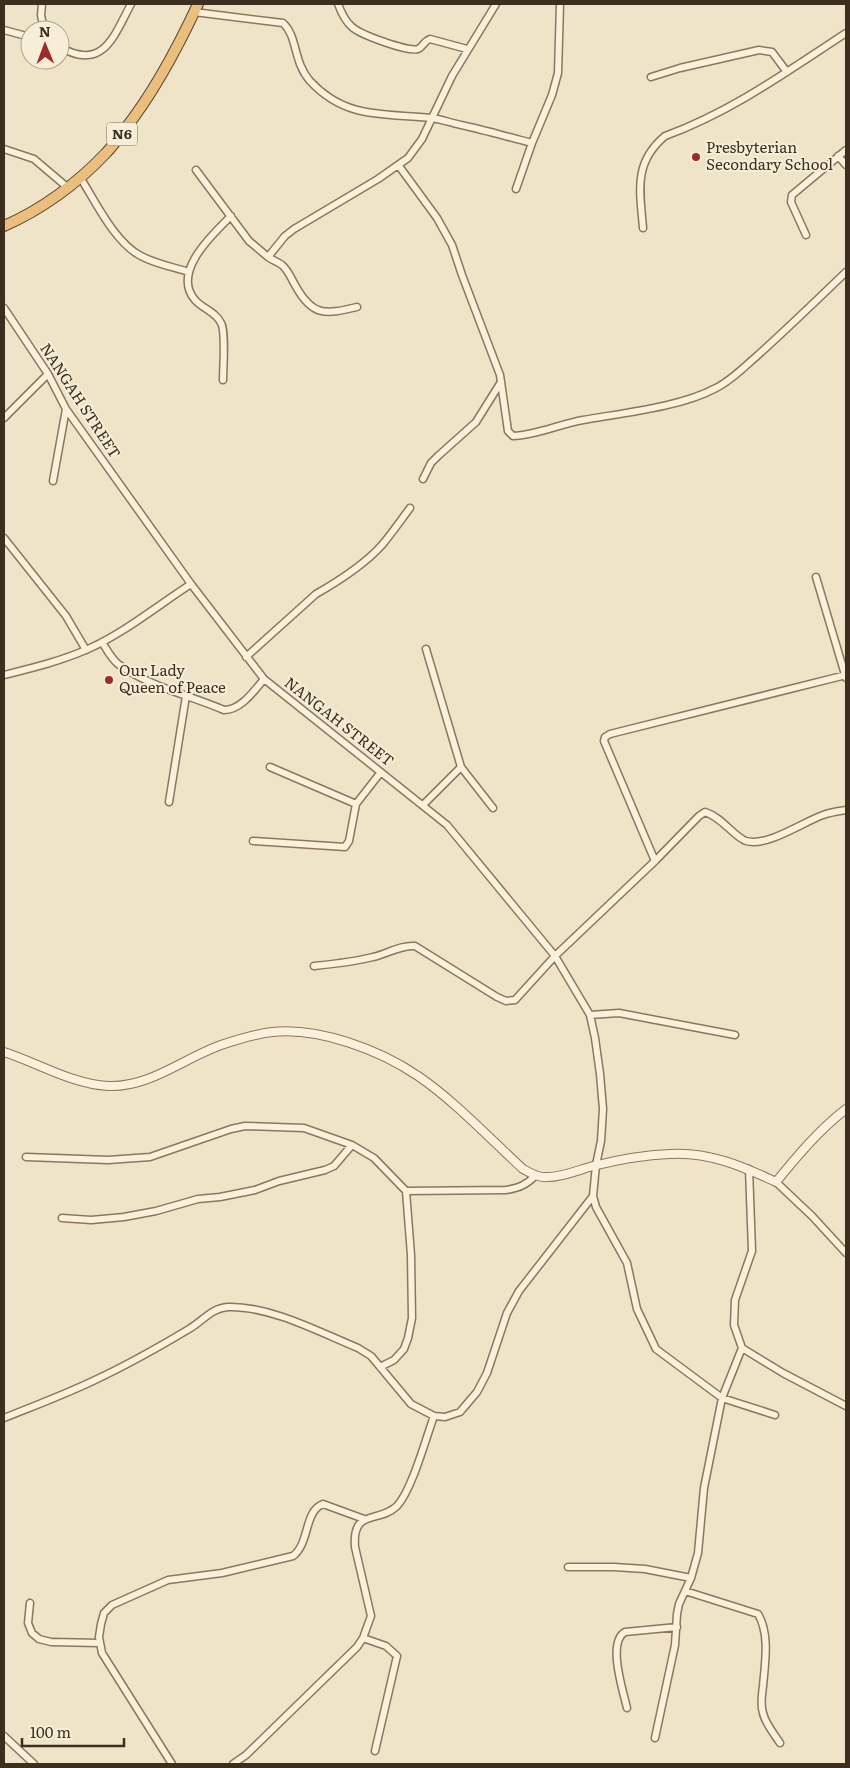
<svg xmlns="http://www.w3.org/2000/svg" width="850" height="1768" font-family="Literata,serif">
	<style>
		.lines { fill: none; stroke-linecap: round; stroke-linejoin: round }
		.minor-casing { stroke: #8d765c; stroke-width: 9 }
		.tertiary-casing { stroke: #8d765c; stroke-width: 10 }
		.trunk-casing { stroke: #5b4430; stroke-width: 12 }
		.minor { stroke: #faf1dc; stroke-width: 6 }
		.tertiary { stroke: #faf1dc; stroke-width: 8 }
		.trunk { stroke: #eabe7c; stroke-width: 10 }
		.poi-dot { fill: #9e2a2b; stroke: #f7eed8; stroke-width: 2 }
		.labels { text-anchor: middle; stroke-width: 4; stroke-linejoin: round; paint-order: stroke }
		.shield { fill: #f7eed8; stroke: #756857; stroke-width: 1 }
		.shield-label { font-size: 14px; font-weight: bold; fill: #3d2e20 }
		.poi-label { font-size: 15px; fill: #3d2e20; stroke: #f7eed8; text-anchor: start }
		.street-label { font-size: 15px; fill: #3d2e20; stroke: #f7eed8 }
	</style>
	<rect width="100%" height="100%" fill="#f0e4c8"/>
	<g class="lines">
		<defs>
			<path id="minor" d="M42 4 41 15 44 30
				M338 4C341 12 345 21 352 27 361 35 408 52 418 49 423 47 424 41 430 39L467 49
				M194 12 283 23C298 37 293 62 310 81 346 120 385 113 431 118 441 119 451 123 461 125 485 130 508 137 532 143
				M4 30 30 37
				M60 47C103 72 114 36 131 4
				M651 77 680 68 759 50 772 52 787 72
				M4 149 34 159 67 187
				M838 156 846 165
				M399 166 437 218 452 245 462 275 500 375 508 431 513 436C537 435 560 424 583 420 623 413 681 407 716 388 732 380 744 367 758 355 788 328 817 300 846 272
				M196 170 249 241 268 257
				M80 177C95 201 115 243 141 256 156 264 173 267 189 272
				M516 189 532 143 552 95 558 73 560 4
				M643 228C640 191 633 163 665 136 731 112 788 71 846 33
				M806 235 791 202 792 195 846 150
				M357 307C324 315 312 316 295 285 291 278 288 270 282 265 278 262 272 260 268 257L285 236 294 229 378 179 408 158 422 139 452 76 496 4
				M4 308 48 374 66 409 191 584 264 679 447 825 555 956 590 1015 595 1038 600 1074 603 1109 601 1141 596 1165 593 1196 596 1207 627 1263 637 1309 656 1349 722 1398 775 1415
				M223 380C223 369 226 331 221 323 216 312 203 309 195 300 171 272 213 234 231 216
				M4 418 48 374
				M423 479 431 463 438 456 476 422 501 382
				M53 481 66 409
				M4 538 66 616 86 650
				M816 577 846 678
				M102 642C107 650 111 658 118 664 150 687 189 695 224 710 241 710 254 691 264 679
				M426 649 461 767 493 808
				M246 657 316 594C337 582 365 564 382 545 392 533 401 520 410 508
				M4 675C32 668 61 661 88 649 124 633 157 606 191 584
				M270 767 356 804
				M169 802 186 696
				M423 805 461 767
				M253 841 345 847 349 841 356 804 381 772
				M655 861 604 741 605 737 610 734 846 675
				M314 966C334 964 353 962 373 957 387 954 400 945 415 946L497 997 506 1001 515 1000 555 956 655 861 699 816 705 812C722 817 734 837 746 841 768 847 803 822 823 815 831 812 839 811 846 810
				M590 1015 619 1013 735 1035
				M26 1157 108 1160 150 1157 231 1129 245 1126 304 1128 352 1145
				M749 1169 752 1251 735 1300 734 1325 742 1348 783 1373 846 1406
				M776 1182 812 1216 846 1253
				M406 1191 506 1190C519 1188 526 1185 535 1176
				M62 1218 91 1220 124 1217 156 1211 198 1199 220 1197 255 1190 279 1181 325 1170 334 1166 352 1145 374 1158 406 1191 411 1255 412 1318 408 1338 404 1349 394 1360 380 1367
				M4 1418C34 1406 66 1394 95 1380 127 1365 159 1347 189 1329 203 1321 211 1308 228 1307 271 1306 319 1332 358 1348L371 1356 411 1404 434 1416 445 1417 460 1412 477 1392 487 1373 507 1313 519 1291 593 1196
				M568 1567H614L645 1569 691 1578
				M685 1591 758 1614C770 1634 765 1663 763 1686 762 1695 760 1704 763 1713 765 1723 774 1734 780 1743
				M30 1603 28 1623 32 1633 39 1639 51 1642 100 1643
				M363 1638 386 1646 397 1656 375 1751
				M627 1708C623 1691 607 1642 625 1632L677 1627
				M4 1736 34 1764
				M655 1738 675 1645 677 1614 679 1604 691 1578 698 1553 704 1488 722 1398 742 1348
				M172 1764 102 1653 99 1637 101 1624 104 1613 112 1605 168 1580 222 1573 293 1556C310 1543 304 1511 323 1504L364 1519
				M233 1764 246 1755 357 1647 363 1638 371 1616 355 1547C352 1508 378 1524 397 1506 412 1490 426 1438 434 1416"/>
			<path id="tertiary" d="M4 1052C38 1063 72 1084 108 1086 149 1088 184 1058 221 1045 236 1040 255 1034 272 1032 319 1027 380 1050 418 1076 456 1102 489 1138 523 1169 531 1173 538 1178 548 1177 563 1177 578 1170 593 1166 617 1160 644 1155 669 1154 707 1151 742 1166 776 1182 798 1155 819 1130 846 1109"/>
			<path id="trunk" d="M4 226C41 210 78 183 106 153 113 146 119 137 125 129 155 91 178 47 198 4"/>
		</defs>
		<use href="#minor" class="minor-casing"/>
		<use href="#tertiary" class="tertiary-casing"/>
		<use href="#trunk" class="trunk-casing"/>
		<use href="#minor" class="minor"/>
		<use href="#tertiary" class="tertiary"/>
		<use href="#trunk" class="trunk"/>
	</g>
	<g class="poi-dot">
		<circle cx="696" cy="157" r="5"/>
		<circle cx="109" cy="680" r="5"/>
	</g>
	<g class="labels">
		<rect class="shield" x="107" y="122.5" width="30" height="23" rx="4"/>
		<g class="shield-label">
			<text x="122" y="139">N6</text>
		</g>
		<g class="poi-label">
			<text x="706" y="153">Presbyterian<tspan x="706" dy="17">Secondary School</tspan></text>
			<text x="119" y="676">Our Lady<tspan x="119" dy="17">Queen of Peace</tspan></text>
		</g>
		<g class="street-label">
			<text transform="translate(80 401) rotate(57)" y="5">NANGAH STREET</text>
			<text transform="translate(339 722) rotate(38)" y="5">NANGAH STREET</text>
		</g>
	</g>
	<rect width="850" height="1768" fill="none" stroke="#3d2e20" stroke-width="10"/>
	<g transform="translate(45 45) rotate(359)"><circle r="24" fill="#f7eed8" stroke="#ada18e"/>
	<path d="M0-4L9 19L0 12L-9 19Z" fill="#9e2a2b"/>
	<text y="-8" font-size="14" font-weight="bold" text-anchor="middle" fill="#3d2e20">N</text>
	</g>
	<path d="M22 1738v8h102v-8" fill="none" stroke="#3d2e20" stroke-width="2.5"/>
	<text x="30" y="1738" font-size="15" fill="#3d2e20" stroke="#f7eed8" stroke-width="4" paint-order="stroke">100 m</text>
</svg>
